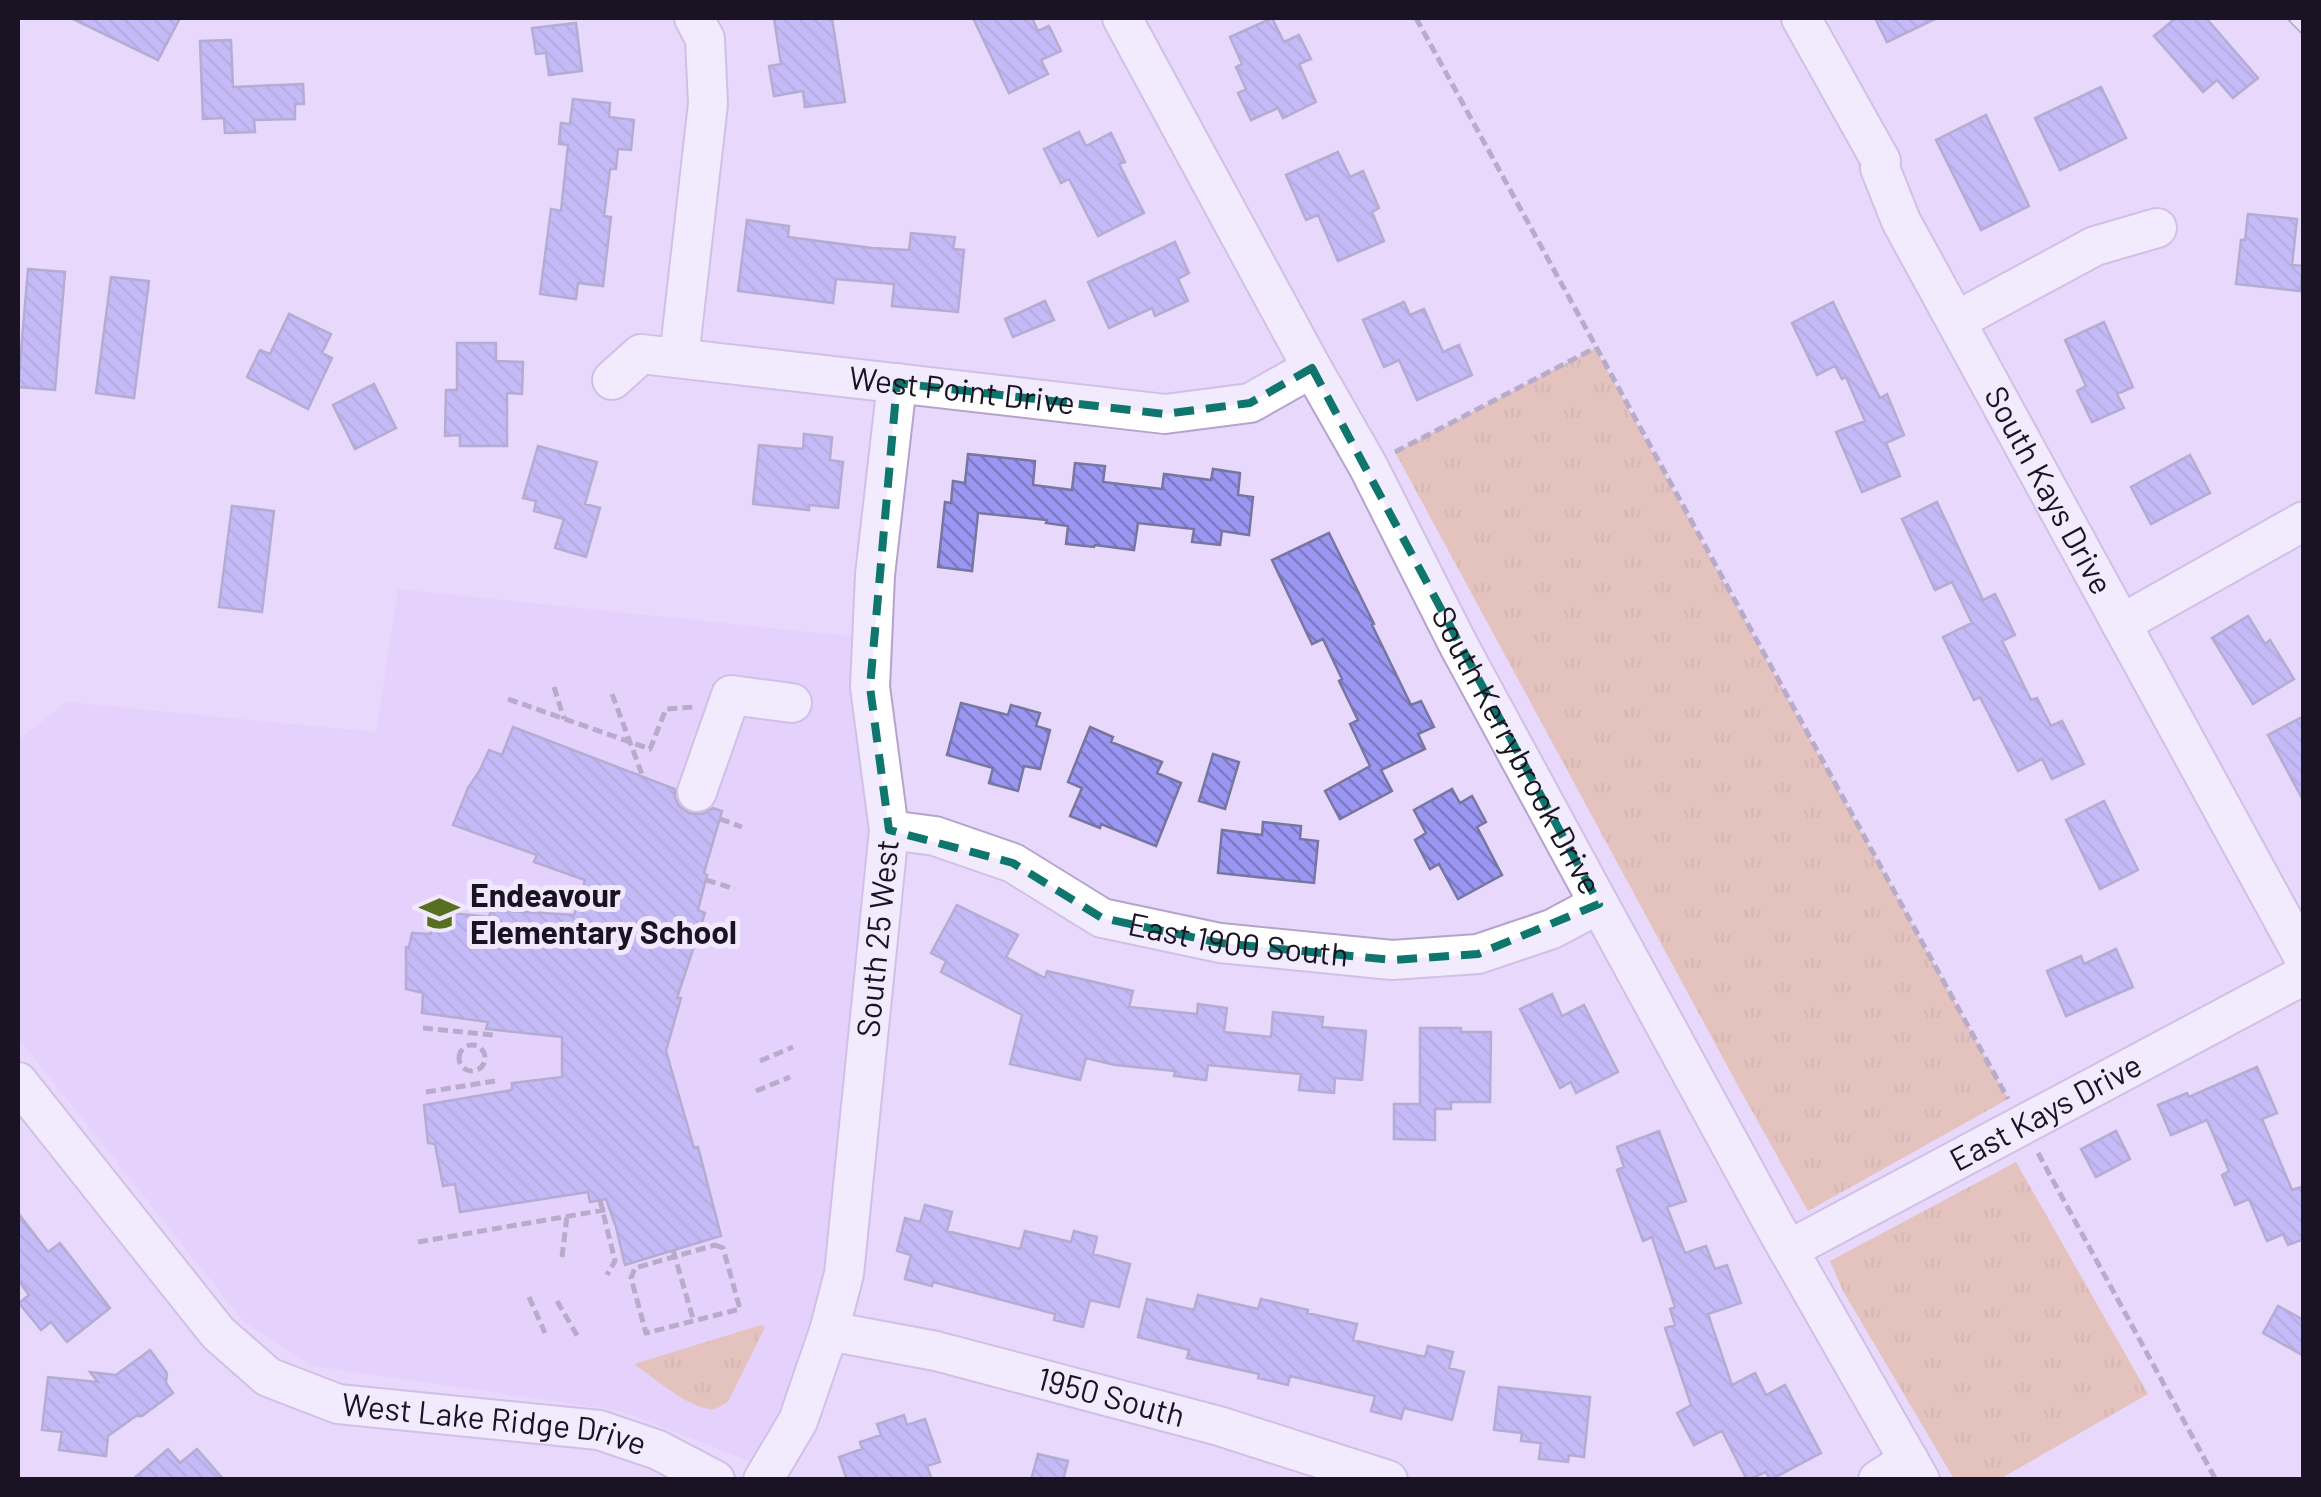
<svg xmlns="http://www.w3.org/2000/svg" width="2321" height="1497" font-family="Barlow,sans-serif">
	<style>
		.built { fill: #e0cafe }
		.grass { fill: url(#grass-tufts) }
		.building { fill: url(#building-back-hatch); stroke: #7676a0; stroke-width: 2.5 }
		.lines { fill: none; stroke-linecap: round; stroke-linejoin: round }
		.minor-casing { stroke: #b5a3cd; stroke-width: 42 }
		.path { stroke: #7f758e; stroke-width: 5; stroke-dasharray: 10 5; stroke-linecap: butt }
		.minor { stroke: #fff; stroke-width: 38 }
		.rail-casing { stroke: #796e87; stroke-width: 11 }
		.rail { stroke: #f1e9fb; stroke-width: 8; stroke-dasharray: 22; stroke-linecap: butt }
		.marked { fill: none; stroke: #0f766e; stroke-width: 8; stroke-dasharray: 20 12; stroke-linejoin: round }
		.labels { text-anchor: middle; stroke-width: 10; stroke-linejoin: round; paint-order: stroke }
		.street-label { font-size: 32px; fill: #1a1323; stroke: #f1e9fb }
		.poi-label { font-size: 32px; font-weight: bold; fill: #1a1323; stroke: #f1e9fb; text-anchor: start }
	</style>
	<defs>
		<pattern id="grass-tufts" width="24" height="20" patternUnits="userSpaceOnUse" patternTransform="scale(2.5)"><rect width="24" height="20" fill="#dfa874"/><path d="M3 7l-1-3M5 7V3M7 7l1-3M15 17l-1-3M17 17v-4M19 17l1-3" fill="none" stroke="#bf9064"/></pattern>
		<pattern id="building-back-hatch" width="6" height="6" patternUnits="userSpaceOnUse" patternTransform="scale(2.5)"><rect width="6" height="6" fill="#9a96f2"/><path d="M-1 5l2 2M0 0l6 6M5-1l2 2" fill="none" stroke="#7d79c4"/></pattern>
	</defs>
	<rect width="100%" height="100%" fill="#e7d8fc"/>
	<path class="built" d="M398 589 858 637 876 789 825 1276 796 1372 757 1464 621 1411 313 1366 245 1323 18 1038V741L66 702 376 732Z"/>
	<path class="grass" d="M1595 348 2008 1099 1808 1211 1743 1095 1395 452Z
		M2016 1162 2148 1394 2000 1479H1954L1843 1291 1830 1261Z
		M761 1325 765 1327 728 1402C723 1405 718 1408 713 1409 690 1410 652 1376 634 1364Z"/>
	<path class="building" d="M71 18H180L158 60Z
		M774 18H832L845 102 805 107 803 91 774 96 769 66 781 64Z
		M973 18H1032L1038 31 1049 26 1061 51 1041 60 1048 74 1009 93Z
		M1272 18 1284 42 1299 35 1311 59 1299 64 1316 102 1283 118 1278 108 1251 120 1238 93 1246 89 1236 67 1242 64 1230 37Z
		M1875 18H1937L1887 42Z
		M2176 18H2206L2258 78 2233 98 2217 80 2203 92 2154 36Z
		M576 23 582 71 549 75 546 53 536 54 532 28Z
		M231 40 233 87 303 84 304 104H295V119L254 120 255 132 225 133 224 118 203 119 200 41Z
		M2101 87 2126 138 2060 170 2035 118Z
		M573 99 610 103 609 117 634 120 631 150 618 149 616 169H610L604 216 611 217 603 286 578 283 576 299 540 294 551 209 561 211 568 145 559 144 561 123 570 124Z
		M1986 115 2029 206 1981 230 1936 140Z
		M1079 132 1086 146 1111 133 1125 162 1119 164 1144 213 1098 236 1069 179 1061 183 1044 149Z
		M1338 152 1350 177 1363 171 1379 208 1372 212 1384 241 1338 261 1318 215 1306 220 1286 175Z
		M2248 214 2297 219 2292 265 2303 266 2300 291 2236 284 2241 240H2245Z
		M747 220 789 226 788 237 872 248 909 250 911 233 955 237 953 249 964 250 958 312 892 306 894 284 836 279 833 303 738 291Z
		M1175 242 1189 273 1178 279 1188 301 1155 316 1152 308 1109 328 1088 282Z
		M28 269 65 272 55 390 18 387Z
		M111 277 149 281 134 398 96 393Z
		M1045 301 1054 320 1013 337 1005 319Z
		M1404 302 1410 315 1424 309 1443 352 1459 345 1472 375 1417 400 1399 360 1384 367 1363 320Z
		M1833 302 1880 398 1887 394 1904 435 1886 443 1900 476 1862 492 1836 432 1865 421 1846 377 1842 379 1835 366 1817 375 1792 323Z
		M289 314 331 334 322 353 332 358 308 409 247 377 260 350 270 354Z
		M2104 322 2133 387 2117 394 2124 408 2092 422 2077 391 2086 386 2065 340Z
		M457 343H496V361L523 362 522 394 507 393V446H460V435L445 436 446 390H457Z
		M374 384 396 428 355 449 333 405Z
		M804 434 832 437 830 460 843 462 838 508 809 505V510L753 504 759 445 803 449Z
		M538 446 597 462 585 504 600 508 586 557 555 548 564 519 534 511 536 501 523 498Z
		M968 454 1035 461 1033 485 1072 490 1075 463 1105 466 1103 482 1162 489 1164 474 1211 480 1213 469 1240 473 1238 495 1253 497 1249 535 1222 531 1220 545 1192 542 1194 529 1138 523 1134 550 1095 545 1094 547 1066 544 1068 526 1046 523 1047 520 978 513 972 571 938 567 945 502 951 503 953 481 965 483Z
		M2190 455 2210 493 2151 524 2131 487Z
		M1937 502 1983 600 1995 594 2015 635 2002 641 2031 700 2037 698 2051 726 2062 721 2084 764 2052 779 2042 759 2018 771 1980 697 1974 700 1943 637 1972 623 1952 582 1935 590 1902 519Z
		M232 506 274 511 262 612 219 607Z
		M1329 533 1374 624 1372 625 1411 705 1421 701 1434 727 1418 734 1425 749 1381 770 1392 791 1340 819 1325 791 1370 766 1350 724 1358 720 1339 681 1342 679 1323 639 1312 644 1272 560Z
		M2248 616 2265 644 2270 640 2294 679 2253 704 2212 638Z
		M961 703 1008 715 1011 705 1040 713 1036 726 1050 730 1040 769 1024 766 1018 791 989 783 993 768 947 755Z
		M2304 716V802L2268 735Z
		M513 727 675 789V797L679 806 689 813 702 814 713 808 722 811 704 873 707 875 698 910 705 913 677 998H681L666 1051 694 1148 698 1147 721 1236 625 1265 616 1227 606 1199 590 1202 588 1192 460 1212 455 1184 443 1186 435 1144 428 1143 424 1105 512 1090V1083L562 1077V1037L486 1029 488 1022 422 1013 423 993 406 989V947H409L412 933 431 934V911L489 917 491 910 574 915 585 880 534 862 537 855 453 825 468 788 480 770 489 750 502 755Z
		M1090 727 1113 737 1111 742 1162 762 1157 773 1181 783 1156 846 1101 824 1100 828 1070 816 1082 788 1068 782Z
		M1213 754 1239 762 1225 809 1199 801Z
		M1452 789 1460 803 1472 796 1486 822 1477 827 1502 875 1458 899 1439 864 1430 869 1415 840 1426 833 1414 810Z
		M2104 801 2138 870 2100 889 2066 820Z
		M1263 822 1301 826 1300 839 1318 841 1314 883 1218 873 1222 830 1262 835Z
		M957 905 1018 935 1006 957 1045 978 1047 971 1133 991 1129 1007 1197 1014 1198 1004 1227 1008 1224 1032 1271 1037 1273 1012 1323 1017 1322 1027 1366 1031 1362 1080 1335 1078 1334 1093 1299 1090 1301 1074 1208 1065 1206 1080 1174 1076 1175 1071 1115 1065 1086 1058 1080 1080 1010 1064 1022 1015 941 972 946 961 931 953Z
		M2116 949 2133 987 2066 1016 2047 971 2081 956 2084 964Z
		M1552 994 1562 1016 1584 1005 1618 1072 1576 1093 1571 1082 1560 1088 1520 1009Z
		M1420 1028H1461V1032H1491L1490 1102H1451V1109H1435V1140L1394 1139V1104H1420Z
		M2257 1067 2277 1113 2262 1119 2292 1190 2304 1186V1239L2288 1245 2283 1234 2267 1241 2249 1199 2235 1205 2222 1175 2229 1171 2207 1120 2171 1135 2158 1105 2187 1093 2189 1097Z
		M1659 1131 1686 1201 1667 1207 1685 1253 1706 1246 1715 1269 1727 1265 1741 1303 1708 1314 1732 1385 1755 1373 1766 1395 1785 1385 1821 1453 1770 1480 1766 1472 1747 1480 1722 1431 1694 1445 1677 1413 1691 1405 1665 1328 1675 1325 1670 1309 1675 1307 1652 1237 1643 1241 1617 1170 1624 1167 1617 1147Z
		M2116 1131 2130 1159 2096 1177 2081 1149Z
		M925 1205 952 1212 947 1231 1020 1249 1025 1231 1071 1242 1074 1231 1097 1237 1093 1254 1130 1264 1119 1307 1090 1300 1083 1327 1054 1320 1055 1314 933 1282 932 1286 905 1279 911 1255 897 1251 905 1218 920 1222Z
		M18 1213 48 1252 60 1243 110 1308 67 1342 51 1322 41 1330 19 1303 29 1295 18 1280Z
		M1198 1295 1258 1309 1261 1299 1308 1310 1307 1313 1357 1324 1353 1340 1425 1357 1428 1346 1453 1352 1449 1368 1464 1372 1452 1420 1404 1408 1401 1419 1371 1411 1375 1396 1290 1376 1288 1385 1258 1378 1259 1374 1187 1358 1189 1350 1138 1337 1147 1299 1194 1310Z
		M2278 1306 2304 1320V1356L2263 1333Z
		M150 1350 167 1373 166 1383 173 1393 142 1416H136L108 1436 106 1456 59 1450 62 1432 42 1430 48 1377 98 1382 90 1372 116 1375Z
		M1499 1387 1590 1397 1584 1457 1569 1455 1568 1462 1539 1459 1541 1443 1521 1441 1522 1433 1494 1430Z
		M904 1415 907 1425 925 1419 940 1462 927 1466 932 1480H847L839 1457 862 1449 860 1442 881 1435 877 1424Z
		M168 1449 180 1463 197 1449 224 1480H132Z
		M1038 1454 1068 1461 1063 1480H1031Z"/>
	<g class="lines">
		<defs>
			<g id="minor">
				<path id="s1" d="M1122 18 1312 368 1368 466 1459 646 1599 904 1773 1223 1920 1480"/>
				<path id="s2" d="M1801 18 1881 161 1880 168 1901 221 2304 958"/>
				<path d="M1956 321 2095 246 2157 228"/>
				<path d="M679 358 708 104 705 39 694 18"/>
				<path id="s3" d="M612 380 641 354 1165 414 1250 403 1312 368"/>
				<path d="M2121 624 2304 521"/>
				<path d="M697 792 731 695 792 703"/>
				<path id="s4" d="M889 830 935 836 1013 863 1102 918 1220 943 1392 960 1478 954 1552 929 1599 904"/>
				<path id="s5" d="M18 1082 218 1333 268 1377 338 1404 599 1430 658 1450 715 1480"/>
				<path id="s6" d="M1788 1250 2304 975"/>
				<path id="s7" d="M829 1331 936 1351 1219 1426 1388 1480"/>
				<path id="s8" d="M763 1480 798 1421 829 1331 844 1274 889 830 870 687 875 575 897 383"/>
				<path d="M1878 1480 1909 1460"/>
			</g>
		</defs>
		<use href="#minor" class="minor-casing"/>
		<path class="path" d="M1416 18 2008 1099
			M1395 452 1595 348
			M554 687 564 719
			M612 694 643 777
			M508 699 650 749 666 709 694 707
			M720 819 742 827
			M706 880 735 889
			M423 1028 493 1035
			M459 1058a13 13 0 1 1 26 0a13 13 0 1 1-26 0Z
			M760 1061 793 1047
			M756 1091 790 1077
			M426 1092 495 1081
			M2038 1153 2216 1480
			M600 1200 615 1261 607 1275
			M418 1242 610 1209
			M715 1245 723 1248 740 1309 646 1333 631 1278 635 1268Z
			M673 1250 694 1322
			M562 1257 567 1216
			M529 1297 545 1333
			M557 1301 578 1337"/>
		<use href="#minor" class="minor"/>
		<defs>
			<path id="rail" d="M2293 18 2304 29"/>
		</defs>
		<use href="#rail" class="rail-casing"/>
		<use href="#rail" class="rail"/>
	</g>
	<path d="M0 0H2321V1497H0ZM1312 368 1599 904 1478 954 1392 960 1220 943 1102 918 1013 863 889 830 870 687 897 383 1165 414 1250 403Z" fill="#e7d8fc" fill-opacity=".55" fill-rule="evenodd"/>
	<path class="marked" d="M1312 368 1599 904 1478 954 1392 960 1220 943 1102 918 1013 863 889 830 870 687 897 383 1165 414 1250 403Z"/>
	<defs>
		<symbol id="school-bare" viewBox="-9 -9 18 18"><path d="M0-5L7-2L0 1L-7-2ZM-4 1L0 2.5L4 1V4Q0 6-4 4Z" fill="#586f20" stroke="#f1e9fb" stroke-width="2.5" paint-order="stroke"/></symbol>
	</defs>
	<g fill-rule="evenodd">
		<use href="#school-bare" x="412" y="886" width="55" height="55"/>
	</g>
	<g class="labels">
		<g class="street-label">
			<text dy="11" stroke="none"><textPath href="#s3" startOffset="362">West Point Drive</textPath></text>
			<text dy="11" stroke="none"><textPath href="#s2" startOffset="535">South Kays Drive</textPath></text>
			<text dy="11" stroke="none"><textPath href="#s1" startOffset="832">South Kerrybrook Drive</textPath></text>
			<text dy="11" stroke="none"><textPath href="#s8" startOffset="560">South 25 West</textPath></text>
			<text dy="11" stroke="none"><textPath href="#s4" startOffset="372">East 1900 South</textPath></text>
			<text dy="11" stroke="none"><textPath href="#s6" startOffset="292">East Kays Drive</textPath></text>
			<text dy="11" stroke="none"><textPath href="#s7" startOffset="290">1950 South</textPath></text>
			<text dy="11" stroke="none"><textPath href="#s5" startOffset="620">West Lake Ridge Drive</textPath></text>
		</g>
		<g class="poi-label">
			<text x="470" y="907">Endeavour<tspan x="470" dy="37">Elementary School</tspan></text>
		</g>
	</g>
	<rect width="2321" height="1497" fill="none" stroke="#1a1323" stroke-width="40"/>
</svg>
